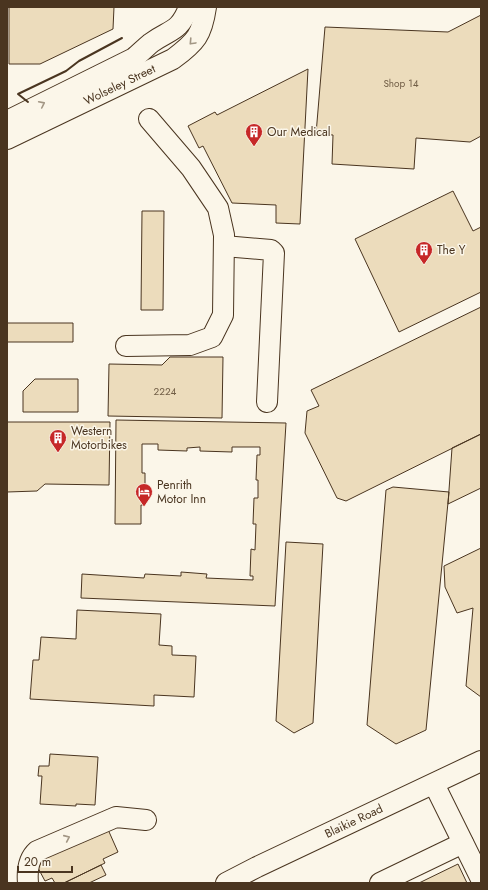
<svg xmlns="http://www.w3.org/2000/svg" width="488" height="890" font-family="Jost,sans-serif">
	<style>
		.building { fill: #ecdcbc; stroke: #4a3520 }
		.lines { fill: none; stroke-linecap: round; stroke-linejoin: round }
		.minor-casing { stroke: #4a3520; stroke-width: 22 }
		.minor { stroke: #fbf6e9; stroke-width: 20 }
		.wall { stroke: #4a3520; stroke-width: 2 }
		.oneway { stroke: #a29684 }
		.labels { text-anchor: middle; stroke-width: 3; stroke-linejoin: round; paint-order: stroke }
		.number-label { font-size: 10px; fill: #725f47 }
		.street-label { font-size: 12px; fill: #4a3520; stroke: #fbf6e9 }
		.poi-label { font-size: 12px; fill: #4a3520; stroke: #fbf6e9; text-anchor: start }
	</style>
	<rect width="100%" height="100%" fill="#fbf6e9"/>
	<path class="building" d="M9 7H114L113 29 40 64H9Z
		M481 15V136L470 142 416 138 414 169 332 164 333 135 316 134 325 27 448 32Z
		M308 69 300 224 276 223V205L232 203 203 146 199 148 188 126 215 112 217 115Z
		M453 191 473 231 481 227V292L399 332 355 239Z
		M142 211H164L163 310H141Z
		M481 307V434L346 501 337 498 305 433 307 411 319 406 311 390Z
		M7 323H73V342H7Z
		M170 357H223L222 418 108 416 109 364 162 365Z
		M35 379H78V412H23V391Z
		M116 420 286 423 275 606 81 598 82 574 144 578 145 574 181 576V572L207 574 206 578 253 580V576H250L251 549 255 550 256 524H253L254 498H258V480H256L257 455H260V447H232V452L200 451V447L187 448V451L158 450V444H142V473H145V505H141V524H115Z
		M7 422H110L109 485 45 484 37 491 7 492Z
		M481 434V488L448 504 452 448Z
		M393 487 449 492 426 730 396 744 367 725 386 490Z
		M286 542 323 544 313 723 294 733 276 721Z
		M481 548V697L466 686 473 608 457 613 445 587 444 566Z
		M77 610 161 614 159 645 172 646V655L196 656 194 697 154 695V706L30 699 33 660H39L41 637 76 639Z
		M50 754 98 757 95 805 76 804V806L40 804 42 776H38L39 766H49Z
		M106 825 118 852 103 859 105 863 64 883H55L52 878 45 881 37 866 40 864 37 859Z
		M458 864 467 883H419Z
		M101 865 106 875 89 883H64Z"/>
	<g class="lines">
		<defs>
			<g id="minor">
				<path d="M7 121 134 58C140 53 145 48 151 43 170 29 179 33 189 7"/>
				<path id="s1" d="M7 139 173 59C196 42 202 35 206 7"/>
				<path d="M224 246 271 250 274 253 267 402"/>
				<path d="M126 346 190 345 212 337 223 315 224 235 218 208 191 168 149 119"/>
				<path d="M434 784 481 879"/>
				<path d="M28 883C27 872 28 859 37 851L116 817 146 820"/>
				<path id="s2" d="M226 883 257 867 481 761"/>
				<path d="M380 883 463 843"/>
			</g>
		</defs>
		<use href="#minor" class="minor-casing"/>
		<use href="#minor" class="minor"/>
		<path class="wall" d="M28 102 18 94 66 71 79 61 122 38"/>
	</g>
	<defs><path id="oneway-chevron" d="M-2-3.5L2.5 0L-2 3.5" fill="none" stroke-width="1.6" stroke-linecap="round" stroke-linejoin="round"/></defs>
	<g class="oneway">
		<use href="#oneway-chevron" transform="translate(192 42) rotate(133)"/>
		<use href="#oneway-chevron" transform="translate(42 104) rotate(-26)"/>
		<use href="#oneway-chevron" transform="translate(67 838) rotate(-24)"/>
	</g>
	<defs>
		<symbol id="building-pin" viewBox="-11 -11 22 30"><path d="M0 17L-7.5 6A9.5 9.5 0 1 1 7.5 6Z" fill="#c62828" stroke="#fbf6e9"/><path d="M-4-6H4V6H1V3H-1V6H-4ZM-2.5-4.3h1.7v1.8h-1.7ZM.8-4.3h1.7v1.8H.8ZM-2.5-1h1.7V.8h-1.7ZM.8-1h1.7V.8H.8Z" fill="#fff"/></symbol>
		<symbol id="hotel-pin" viewBox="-11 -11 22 30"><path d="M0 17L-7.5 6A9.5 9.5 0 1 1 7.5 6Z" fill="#c62828" stroke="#fbf6e9"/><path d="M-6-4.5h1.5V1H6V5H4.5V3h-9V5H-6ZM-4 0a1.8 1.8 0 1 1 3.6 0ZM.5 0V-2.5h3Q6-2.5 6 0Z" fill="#fff"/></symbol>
	</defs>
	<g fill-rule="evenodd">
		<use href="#building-pin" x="244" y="122" width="20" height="27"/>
		<use href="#building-pin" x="414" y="240" width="20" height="27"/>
		<use href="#building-pin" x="48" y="428" width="20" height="27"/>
		<use href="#hotel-pin" x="134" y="482" width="20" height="27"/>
	</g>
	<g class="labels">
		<g class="number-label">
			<text x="401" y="87">Shop 14</text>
			<text x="165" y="395">2224</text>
		</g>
		<g class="street-label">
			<text dy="4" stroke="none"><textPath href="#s1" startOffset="125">Wolseley Street</textPath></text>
			<text dy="4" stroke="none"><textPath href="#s2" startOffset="142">Blaikie Road</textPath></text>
		</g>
		<g class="poi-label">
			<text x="267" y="136">Our Medical</text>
			<text x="437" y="254">The Y</text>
			<text x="71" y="435">Western<tspan x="71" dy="14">Motorbikes</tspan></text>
			<text x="157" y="489">Penrith<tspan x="157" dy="14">Motor Inn</tspan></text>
		</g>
	</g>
	<rect width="488" height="890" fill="none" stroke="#4a3520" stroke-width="16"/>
	<path d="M18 866v6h54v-6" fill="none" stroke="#4a3520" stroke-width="2"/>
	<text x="24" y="866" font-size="12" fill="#4a3520" stroke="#fbf6e9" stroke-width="3" paint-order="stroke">20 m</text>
</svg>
